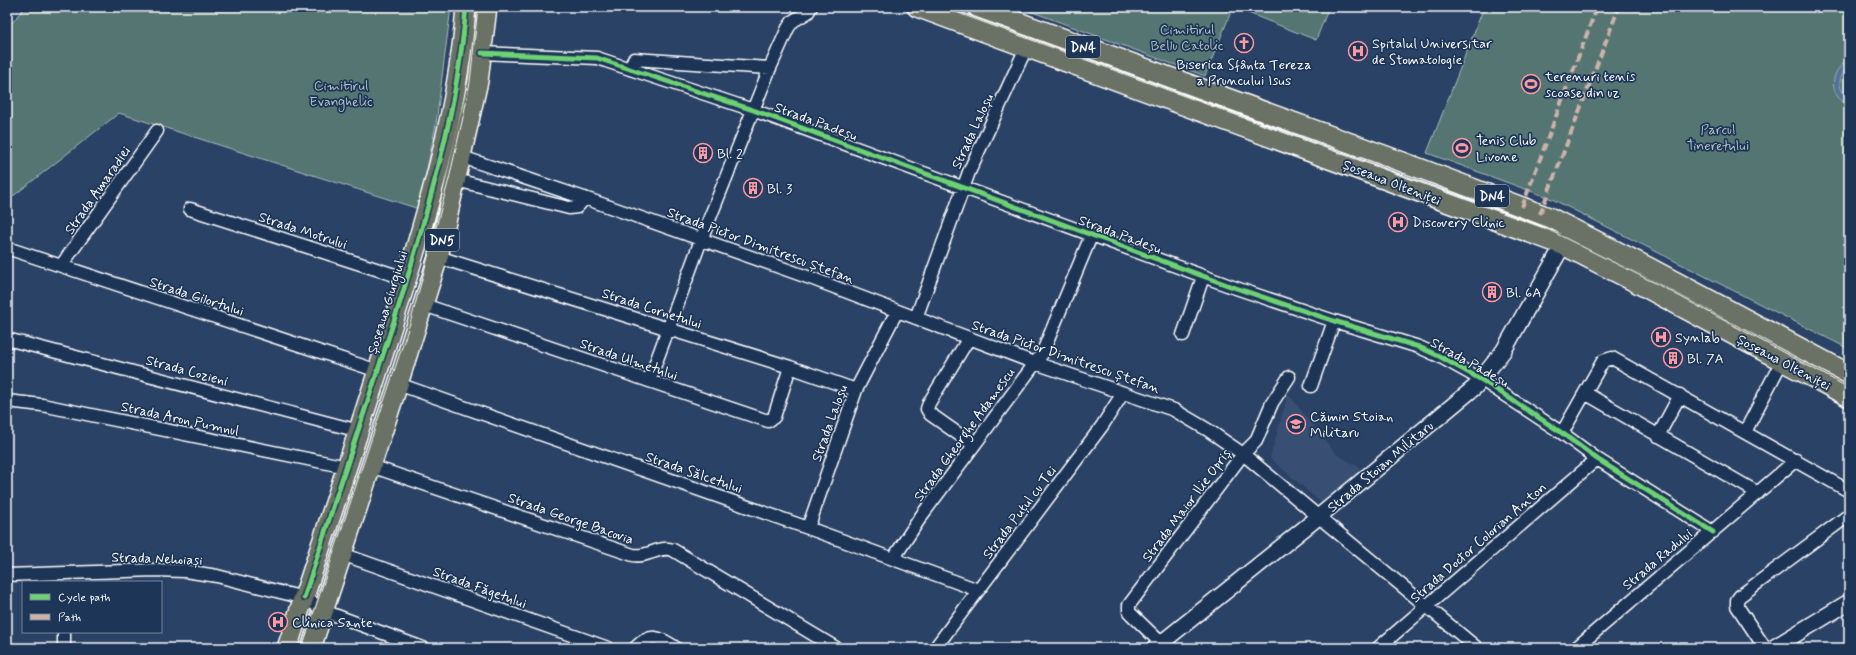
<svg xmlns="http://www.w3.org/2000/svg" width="1856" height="655" font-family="Mynerve,sans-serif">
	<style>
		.built { fill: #395073 }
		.green { fill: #547473; stroke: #aabab9 }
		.water { fill: #537395; stroke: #98abbf }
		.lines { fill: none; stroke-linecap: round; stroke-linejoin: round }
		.minor-casing { stroke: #fff; stroke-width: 15 }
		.tertiary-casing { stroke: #fff; stroke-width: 18 }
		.primary-casing { stroke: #fff; stroke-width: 22 }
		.minor { stroke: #1d3557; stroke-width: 12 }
		.tertiary { stroke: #1d3557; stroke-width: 15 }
		.primary { stroke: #6a7165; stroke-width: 19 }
		.tram { stroke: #fff; stroke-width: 1 }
		.quiet { stroke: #ceb3a9; stroke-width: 4; stroke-dasharray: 8 4; stroke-linecap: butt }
		.cycleway-casing { stroke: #1d3557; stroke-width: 8 }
		.cycleway { stroke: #6cd273; stroke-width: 5 }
		.labels { text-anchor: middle; stroke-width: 3.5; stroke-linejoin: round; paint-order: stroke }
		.shield { fill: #1d3557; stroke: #bbc2cd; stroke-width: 1 }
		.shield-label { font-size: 13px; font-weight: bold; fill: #fff }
		.park-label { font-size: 14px; fill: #b2c0c0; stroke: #1d3557 }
		.poi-label { font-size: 14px; fill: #fff; stroke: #1d3557; text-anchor: start }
		.street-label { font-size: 14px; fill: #fff; stroke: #1d3557 }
	</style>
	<rect width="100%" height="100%" fill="#2a4265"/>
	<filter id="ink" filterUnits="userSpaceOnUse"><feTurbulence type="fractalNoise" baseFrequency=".025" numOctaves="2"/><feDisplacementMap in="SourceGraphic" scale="8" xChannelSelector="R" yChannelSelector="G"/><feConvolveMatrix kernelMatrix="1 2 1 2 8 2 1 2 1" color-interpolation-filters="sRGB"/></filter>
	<g filter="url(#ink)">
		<path class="built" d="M1288 394 1336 454 1365 471 1324 505 1270 458Z"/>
		<path class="green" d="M25 7H451L436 124 419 209 119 113 7 201V29Z
			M1019 7H1329L1316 40 1233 7 1205 76Z
			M1484 7H1849V349L1552 199 1427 153Z"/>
		<path class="water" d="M1848 61 1849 68C1837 75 1837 91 1849 98V105C1828 97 1829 70 1848 61Z"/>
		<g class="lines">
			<defs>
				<path id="minor" d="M482 53 597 58 753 110 1230 286 1334 321 1419 347 1439 356 1482 380 1562 433 1597 459 1713 532
					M630 69 634 59 770 68
					M462 157 593 201 813 279 1035 363 1174 410 1208 430 1243 454 1477 648
					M456 180 569 208 577 207 585 198
					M190 209 407 279
					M7 248 378 371
					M438 257 790 367 856 390
					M61 266 157 131
					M424 305 768 421 774 417 790 367
					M916 318 969 172 1026 48
					M1183 335 1203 277
					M969 338 929 403 927 409 930 414 974 445
					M7 339 359 431
					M649 381 701 240 770 68 788 28 793 21 808 12 811 7
					M398 384 808 528 978 590
					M1311 386 1334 321
					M1585 393 1758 493
					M7 401 42 405 347 467
					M1745 432 1782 361
					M1562 433 1603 361 1612 358 1849 491
					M1658 436 1680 395
					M371 466 633 555C648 558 659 545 673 550L836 648
					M808 528 856 390 897 311
					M342 554 608 648
					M893 559 922 515 1042 354 1091 236
					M7 575 155 570 185 571 217 576 304 598 332 614 423 648
					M1161 643 1129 612V605L1243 454 1256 441 1272 403 1289 377
					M64 648V632
					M635 648C651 632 659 637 676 648
					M935 648 1102 426 1123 393
					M1378 648 1597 459
					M1576 648 1796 460
					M1765 648 1737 606V600L1740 596 1849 515"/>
				<path id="tertiary" d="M1155 648 1311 523 1475 387 1504 350 1568 236
					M1773 648 1849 602"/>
				<path id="primary" d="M917 7 1563 245 1639 284 1849 397
					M977 7 1419 168 1551 218 1648 267 1849 374
					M287 648C323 540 359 432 393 323 425 219 458 116 466 7
					M311 648 398 384 438 257 478 81 487 7"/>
			</defs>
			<use href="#minor" class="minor-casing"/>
			<use href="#tertiary" class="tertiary-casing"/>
			<use href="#primary" class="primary-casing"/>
			<use href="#minor" class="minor"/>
			<use href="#tertiary" class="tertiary"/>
			<use href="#primary" class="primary"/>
			<path class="tram" d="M942 7 1549 230 1657 284 1849 388
				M302 648 411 320 449 179 464 113 470 82 478 7"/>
			<path class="quiet" d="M1522 207 1597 7
				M1540 214 1619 7"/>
			<defs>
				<path id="cycleway" d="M482 53 597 58 753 110 1230 286 1334 321 1419 347 1439 356 1482 380 1562 433 1597 459 1713 532
					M304 598C335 498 369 399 401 299 430 203 458 107 466 7"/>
			</defs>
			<use href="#cycleway" class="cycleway-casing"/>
			<use href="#cycleway" class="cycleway"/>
		</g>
	</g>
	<defs>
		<symbol id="church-ring" viewBox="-11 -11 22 22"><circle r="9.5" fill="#1d3557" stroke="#ff9aa2" stroke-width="1.5"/><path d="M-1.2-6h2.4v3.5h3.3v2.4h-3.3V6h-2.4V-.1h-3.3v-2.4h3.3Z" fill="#ff9aa2"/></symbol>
		<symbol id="hospital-ring" viewBox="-11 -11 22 22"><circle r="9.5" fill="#1d3557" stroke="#ff9aa2" stroke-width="1.5"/><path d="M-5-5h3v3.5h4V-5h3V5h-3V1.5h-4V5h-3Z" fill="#ff9aa2"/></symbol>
		<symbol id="stadium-ring" viewBox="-11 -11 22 22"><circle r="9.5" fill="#1d3557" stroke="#ff9aa2" stroke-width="1.5"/><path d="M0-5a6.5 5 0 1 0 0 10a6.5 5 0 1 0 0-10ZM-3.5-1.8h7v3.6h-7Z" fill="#ff9aa2"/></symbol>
		<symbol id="building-ring" viewBox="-11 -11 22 22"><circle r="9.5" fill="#1d3557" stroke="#ff9aa2" stroke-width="1.5"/><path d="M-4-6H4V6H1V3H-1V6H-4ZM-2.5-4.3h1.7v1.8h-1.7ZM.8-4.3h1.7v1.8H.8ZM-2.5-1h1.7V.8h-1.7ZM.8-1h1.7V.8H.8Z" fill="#ff9aa2"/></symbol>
		<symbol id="university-ring" viewBox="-11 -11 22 22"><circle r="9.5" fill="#1d3557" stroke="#ff9aa2" stroke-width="1.5"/><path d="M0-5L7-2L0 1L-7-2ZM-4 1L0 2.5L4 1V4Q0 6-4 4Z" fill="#ff9aa2"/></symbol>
	</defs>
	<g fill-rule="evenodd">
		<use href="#church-ring" x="1233" y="32" width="22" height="22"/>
		<use href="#hospital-ring" x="1347" y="40" width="22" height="22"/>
		<use href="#stadium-ring" x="1520" y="73" width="22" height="22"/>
		<use href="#stadium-ring" x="1451" y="137" width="22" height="22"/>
		<use href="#building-ring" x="692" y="142" width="22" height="22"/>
		<use href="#building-ring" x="742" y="177" width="22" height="22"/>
		<use href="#hospital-ring" x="1387" y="211" width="22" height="22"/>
		<use href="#building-ring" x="1481" y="281" width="22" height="22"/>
		<use href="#hospital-ring" x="1650" y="326" width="22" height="22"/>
		<use href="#building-ring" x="1662" y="347" width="22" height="22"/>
		<use href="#university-ring" x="1285" y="413" width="22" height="22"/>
		<use href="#hospital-ring" x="267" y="611" width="22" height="22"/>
	</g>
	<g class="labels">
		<g class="shield">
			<rect x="1066" y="36" width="34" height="22" rx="3"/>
			<rect x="1475" y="185" width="34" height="22" rx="3"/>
			<rect x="425" y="229" width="34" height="22" rx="3"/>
		</g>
		<g class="shield-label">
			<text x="1083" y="52">DN4</text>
			<text x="1492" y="201">DN4</text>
			<text x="442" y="245">DN5</text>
		</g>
		<g class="park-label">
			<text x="1187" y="34">Cimitirul<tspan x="1187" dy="16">Bellu Catolic</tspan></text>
			<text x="341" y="90">Cimitirul<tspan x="341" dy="16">Evanghelic</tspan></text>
			<text x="1718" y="134">Parcul<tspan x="1718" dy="16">Tineretului</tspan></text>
		</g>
		<g class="poi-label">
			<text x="1372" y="48">Spitalul Universitar<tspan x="1372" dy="16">de Stomatologie</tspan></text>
			<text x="1244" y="69" text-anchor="middle">Biserica Sfânta Tereza<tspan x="1244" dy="16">a Pruncului Isus</tspan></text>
			<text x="1545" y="81">terenuri tenis<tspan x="1545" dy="16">scoase din uz</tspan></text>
			<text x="1476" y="145">Tenis Club<tspan x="1476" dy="16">Livone</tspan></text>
			<text x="717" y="158">Bl. 2</text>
			<text x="767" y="193">Bl. 3</text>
			<text x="1412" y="227">Discovery Clinic</text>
			<text x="1506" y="297">Bl. 6A</text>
			<text x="1675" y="342">Synlab</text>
			<text x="1687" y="363">Bl. 7A</text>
			<text x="1310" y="421">Cămin Stoian<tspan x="1310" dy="16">Militaru</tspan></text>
			<text x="292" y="627">Clinica Sante</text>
		</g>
		<g class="street-label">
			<text transform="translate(816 121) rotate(20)" y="5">Strada Padeșu</text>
			<text transform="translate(972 131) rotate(-65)" y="5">Strada Laloșu</text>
			<text transform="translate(1392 182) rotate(21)" y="5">Șoseaua Olteniței</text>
			<text transform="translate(97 190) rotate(-55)" y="5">Strada Amaradiei</text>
			<text transform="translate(303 230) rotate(18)" y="5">Strada Motrului</text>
			<text transform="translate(1120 234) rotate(20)" y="5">Strada Padeșu</text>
			<text transform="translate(761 245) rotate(20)" y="5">Strada Pictor Dimitrescu Ștefan</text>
			<text transform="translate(197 296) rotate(18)" y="5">Strada Gilortului</text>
			<text transform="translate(387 302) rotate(-73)" y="5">Șoseaua Giurgiului</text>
			<text transform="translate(652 308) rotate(18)" y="5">Strada Cornetului</text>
			<text transform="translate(1066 356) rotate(19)" y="5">Strada Pictor Dimitrescu Ștefan</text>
			<text transform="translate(629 359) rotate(19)" y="5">Strada Ulmetului</text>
			<text transform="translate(1470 362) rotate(29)" y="5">Strada Padeșu</text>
			<text transform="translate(1784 362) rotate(28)" y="5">Șoseaua Olteniței</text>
			<text transform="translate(187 370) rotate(15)" y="5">Strada Cozieni</text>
			<text transform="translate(180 418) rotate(12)" y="5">Strada Aron Pumnul</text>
			<text transform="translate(829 423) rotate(-70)" y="5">Strada Laloșu</text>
			<text transform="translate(964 434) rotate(-54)" y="5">Strada Gheorghe Adamescu</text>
			<text transform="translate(1380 466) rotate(-40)" y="5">Strada Stoian Militaru</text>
			<text transform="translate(694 472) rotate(19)" y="5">Strada Sălcetului</text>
			<text transform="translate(1186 505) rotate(-53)" y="5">Strada Maior Ilie Opriș</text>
			<text transform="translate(1019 512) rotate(-53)" y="5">Strada Puțul cu Tei</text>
			<text transform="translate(571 518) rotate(19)" y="5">Strada George Bacovia</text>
			<text transform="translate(1478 542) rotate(-41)" y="5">Strada Doctor Colorian Anton</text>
			<text transform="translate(157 558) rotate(2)" y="5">Strada Nehoiași</text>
			<text transform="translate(1657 559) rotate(-40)" y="5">Strada Radului</text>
			<text transform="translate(480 587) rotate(20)" y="5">Strada Făgetului</text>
		</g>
	</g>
	<rect width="1856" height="655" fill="none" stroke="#1d3557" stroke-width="24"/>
	<rect x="12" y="12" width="1832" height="631" fill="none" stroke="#fff" stroke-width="1.5" filter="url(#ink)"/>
	<rect x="22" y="581" width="140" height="52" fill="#1d3557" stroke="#77869a"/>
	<rect x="30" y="594" width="20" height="6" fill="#6cd273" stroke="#77869a"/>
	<text x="58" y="601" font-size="12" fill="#ffffff">Cycle path</text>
	<rect x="30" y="614" width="20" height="6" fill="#ceb3a9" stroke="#77869a"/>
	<text x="58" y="621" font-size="12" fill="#ffffff">Path</text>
</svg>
